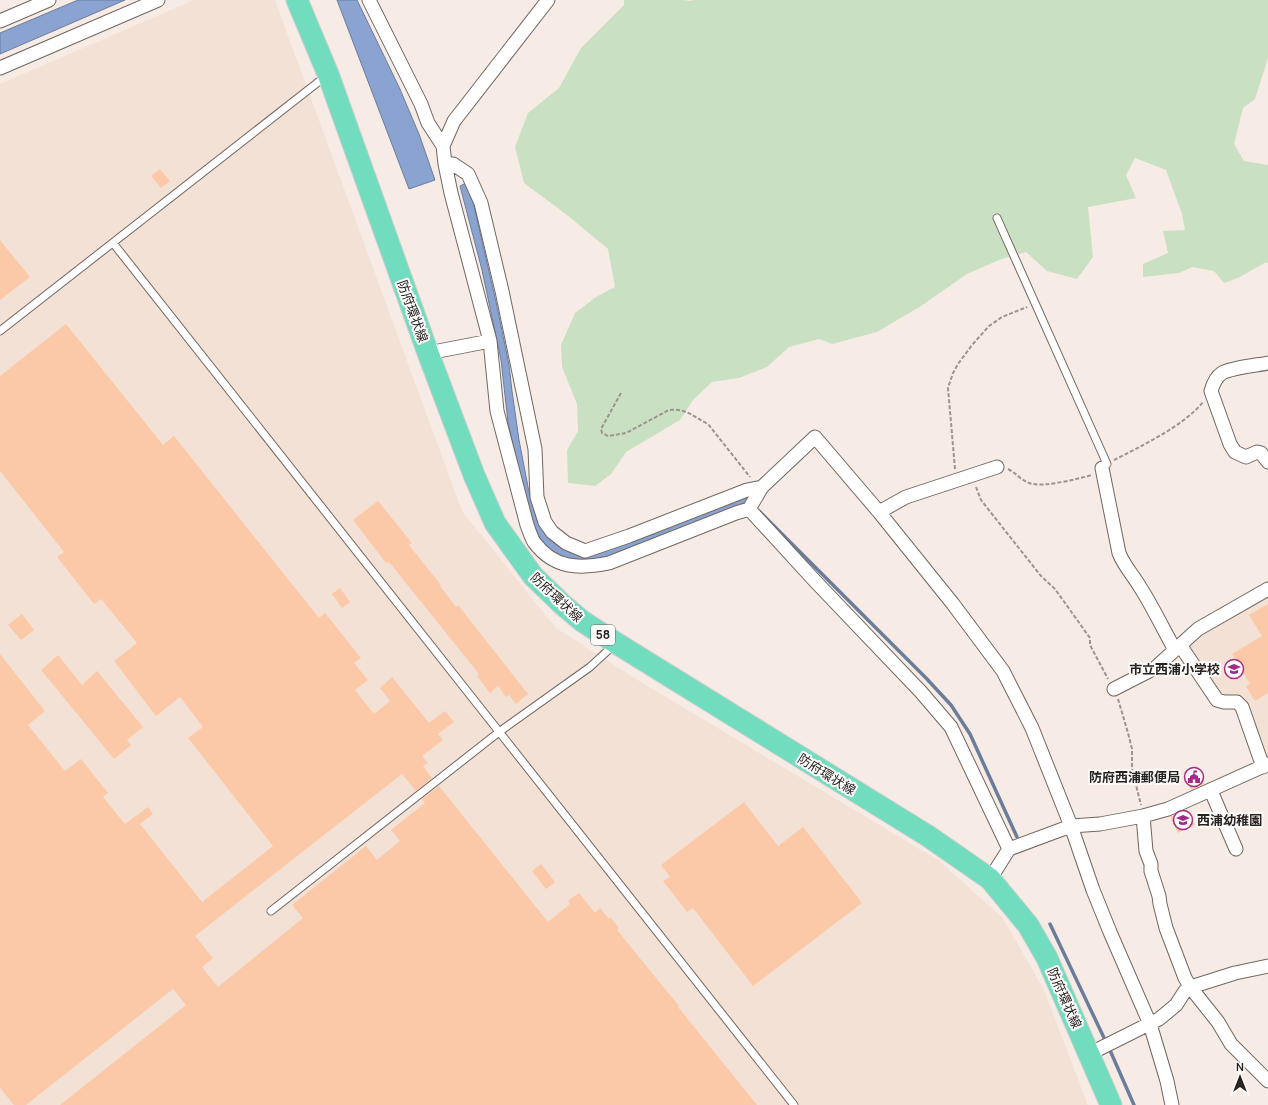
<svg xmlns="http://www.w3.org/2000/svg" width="1268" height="1105" font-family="Manrope,'Noto Sans JP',sans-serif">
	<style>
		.built { fill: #f3e1d5 }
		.green { fill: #cae0c2 }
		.water { fill: #8aa3d1; stroke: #6c7d9c }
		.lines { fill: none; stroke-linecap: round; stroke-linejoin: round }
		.stream { stroke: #6c7d9c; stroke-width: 3.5 }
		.building { fill: #fcc9a8 }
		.lane-casing { stroke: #706761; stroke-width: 9 }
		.street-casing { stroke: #706761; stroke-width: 15 }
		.primary-casing { stroke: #cfcfce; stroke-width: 23 }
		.path { stroke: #9c948f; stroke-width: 2; stroke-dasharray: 4 2; stroke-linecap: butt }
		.lane { stroke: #fff; stroke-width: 7 }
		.street { stroke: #fff; stroke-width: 13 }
		.primary { stroke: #72dcbf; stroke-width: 21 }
		.labels { text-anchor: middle; stroke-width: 4; stroke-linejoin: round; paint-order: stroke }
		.shield { fill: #fdfbfa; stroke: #676462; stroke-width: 1 }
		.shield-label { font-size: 12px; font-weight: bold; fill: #272321 }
		.street-label { font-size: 13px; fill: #272321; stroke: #fdfbfa }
		.poi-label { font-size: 13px; font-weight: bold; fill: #272321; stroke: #fdfbfa; text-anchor: end }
	</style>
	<rect width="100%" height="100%" fill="#f7ece5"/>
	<path class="built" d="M194 0H275L462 511 556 628 641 682 938 860 1003 918 1044 990 1088 1105H0V84Z
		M1268 592V758L1263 761 1240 696 1217 694 1185 644Z"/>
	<path class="green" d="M624 0H683L691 1 692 0H1268V58L1255 99 1243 108 1234 144 1244 161 1268 165V263L1266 262 1240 277 1224 283 1214 271 1192 267 1179 273 1143 277V264L1168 253 1163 231 1185 230 1182 214 1166 170 1135 158 1126 175 1136 198 1088 207 1093 257 1077 279 1047 271 1026 252 999 260 967 274 921 306 877 332 832 344 819 339 789 347 767 367 739 378 712 382 693 400 680 420 626 452 611 474 595 486 568 483 567 450 578 431 577 404 562 367 561 345 575 313 596 297 615 287 608 249 567 215 524 183 515 147 528 113 559 88 581 48 624 5Z"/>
	<path class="water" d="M78 0H125L0 54V33Z
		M337 0H357L399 87 419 134 435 180 409 189Z
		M466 183 473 202 496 302 509 365 512 391 519 440 529 492 537 520 544 533 555 544 568 551 745 496 749 498 744 504 608 557 590 562 568 560 552 551 542 541 533 527 522 487 508 422 501 360 482 270 460 186Z"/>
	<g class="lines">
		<path class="stream" d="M759 511 926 678 951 705 970 734 1017 837
			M1050 924 1106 1042
			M1109 1048 1134 1105"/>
	</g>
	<path class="building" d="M160 169 170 181 161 188 151 176Z
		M0 240 30 277 0 300Z
		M66 324 163 445 174 436 319 618 325 613 361 658 354 663 368 680 355 690 374 714 390 701 380 688 392 677 429 723 445 711 454 722 438 734 443 740 422 756 428 763 423 766 432 778 416 791 402 774 195 936 213 958 202 967 218 987 303 918 292 905 366 846 377 860 400 841 391 830 425 803 422 799 439 786 548 922 570 904 568 901 579 893 595 913 600 908 609 919 610 917 619 928 617 930 679 1006 678 1007 757 1105H60L186 1005 173 989 26 1105H14L0 1088V654L45 711 28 725 65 771 81 759 108 793 103 797 125 824 148 807 153 814 140 824 202 902 273 846 188 738 203 727 180 697 156 716 114 661 137 643 101 599 94 604 57 557 64 552 0 471V376Z
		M378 501 412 543 409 545 441 585 440 586 456 607 458 605 528 694 516 704 509 695 506 697 498 686 490 693 477 676 479 674 389 562 386 563 353 520Z
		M340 588 350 602 342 608 332 594Z
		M1268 604V693L1255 701 1246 686 1250 684 1232 654 1262 636 1249 615Z
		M22 614 34 630 21 640 8 625Z
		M58 655 82 685 97 671 143 727 127 740 131 745 114 759 41 670Z
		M1197 766 1204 784 1191 790 1184 771Z
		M744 802 778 846 803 827 862 903 753 986 693 908 687 912 663 881 670 877 661 865Z
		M1187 809 1195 825 1178 833 1170 817Z
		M541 864 555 882 546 889 532 871Z"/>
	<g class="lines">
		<defs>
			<path id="lane" d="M997 218 1107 464
				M113 243 794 1105
				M0 331 326 76
				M271 911 499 732 590 667 615 644"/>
			<path id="street" d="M369 0 421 104 428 123 443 146
				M548 0 454 121 443 146 445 164 451 193 490 341 497 411 527 525C529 530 531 537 534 542 554 569 579 569 609 563L736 513 749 509 762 487 815 437 879 512 953 604 1003 671 1032 728 1071 826 1093 890 1110 932 1150 1024 1167 1081 1172 1105
				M0 21 49 0
				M0 68 158 0
				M445 164H453L468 174 481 203 502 291 535 449 537 497 545 522 552 532 566 543 585 551 629 536 747 490 762 487
				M428 353 490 341
				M1268 363C1258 365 1230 368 1222 373 1216 377 1213 384 1211 391L1230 444 1235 452 1246 457 1257 452 1261 453 1268 462
				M1102 468 1119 553C1124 566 1133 575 1140 587 1153 607 1163 629 1175 650
				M749 509 815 581 921 692 951 727 1009 849
				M879 512 906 497 997 467
				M1180 645 1217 700 1224 702H1237L1242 707 1263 767
				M1114 689 1155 668 1198 629 1268 589
				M1211 791 1236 849
				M1143 816 1146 851 1151 864V871L1159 896 1160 904 1166 928 1185 978 1191 988 1218 1022 1231 1044 1268 1081
				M990 879 1009 849 1071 826 1100 824 1143 816 1168 809 1268 764
				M1089 1054 1159 1019 1176 1005 1185 991 1194 986 1235 973 1268 966"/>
			<path id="primary" d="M297 0 328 74 428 353 474 475 495 523 533 576 563 605 582 621 616 643 928 836 990 879 1028 925 1047 958 1111 1105"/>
		</defs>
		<use href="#lane" class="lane-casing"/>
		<use href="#street" class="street-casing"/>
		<use href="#primary" class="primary-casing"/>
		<path class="path" d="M621 393 601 429 602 433 608 436 626 433 669 410C686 408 694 417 708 424L750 477
			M1114 460C1140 447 1185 425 1203 402
			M955 469 948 388 953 373 958 364 972 345 989 326 1002 317 1027 307
			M1008 469C1016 473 1021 480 1029 483 1043 488 1077 479 1092 475
			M976 487 981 500 1003 528 1041 576 1055 589 1090 638V645L1108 679
			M1118 699 1128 733 1132 749V769L1141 805"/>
		<use href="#lane" class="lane"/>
		<use href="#street" class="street"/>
		<use href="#primary" class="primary"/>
	</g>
	<defs>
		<symbol id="school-ring" viewBox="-11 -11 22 22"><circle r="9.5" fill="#fdfbfa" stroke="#a22c85" stroke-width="1.5"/><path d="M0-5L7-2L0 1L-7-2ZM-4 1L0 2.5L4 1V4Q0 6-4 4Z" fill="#a22c85"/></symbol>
		<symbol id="civic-ring" viewBox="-11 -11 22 22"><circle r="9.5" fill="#fdfbfa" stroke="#a22c85" stroke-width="1.5"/><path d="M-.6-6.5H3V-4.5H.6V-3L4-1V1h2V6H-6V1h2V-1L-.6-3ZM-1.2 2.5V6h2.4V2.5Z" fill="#a22c85"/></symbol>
	</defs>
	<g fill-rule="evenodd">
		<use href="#school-ring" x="1223" y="658" width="22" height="22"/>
		<use href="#civic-ring" x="1183" y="766" width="22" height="22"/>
		<use href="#school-ring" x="1172" y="809" width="22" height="22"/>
	</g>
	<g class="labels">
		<rect class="shield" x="591" y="625" width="24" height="20" rx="3"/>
		<g class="shield-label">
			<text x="603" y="639">58</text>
		</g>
		<g class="street-label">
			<text transform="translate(413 311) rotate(70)" y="5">防府環状線</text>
			<text transform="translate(557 597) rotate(43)" y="5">防府環状線</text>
			<text transform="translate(827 774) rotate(32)" y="5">防府環状線</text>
			<text transform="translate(1065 998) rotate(66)" y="5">防府環状線</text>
		</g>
		<g class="poi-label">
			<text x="1220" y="674">市立西浦小学校</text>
			<text x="1180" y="782">防府西浦郵便局</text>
			<text x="1197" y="825" text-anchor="start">西浦幼稚園</text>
		</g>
	</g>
	<g transform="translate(1240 1077)" stroke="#fdfbfa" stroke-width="3" paint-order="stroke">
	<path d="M0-3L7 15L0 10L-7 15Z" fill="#272321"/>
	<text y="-6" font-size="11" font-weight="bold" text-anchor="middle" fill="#272321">N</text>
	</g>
</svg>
